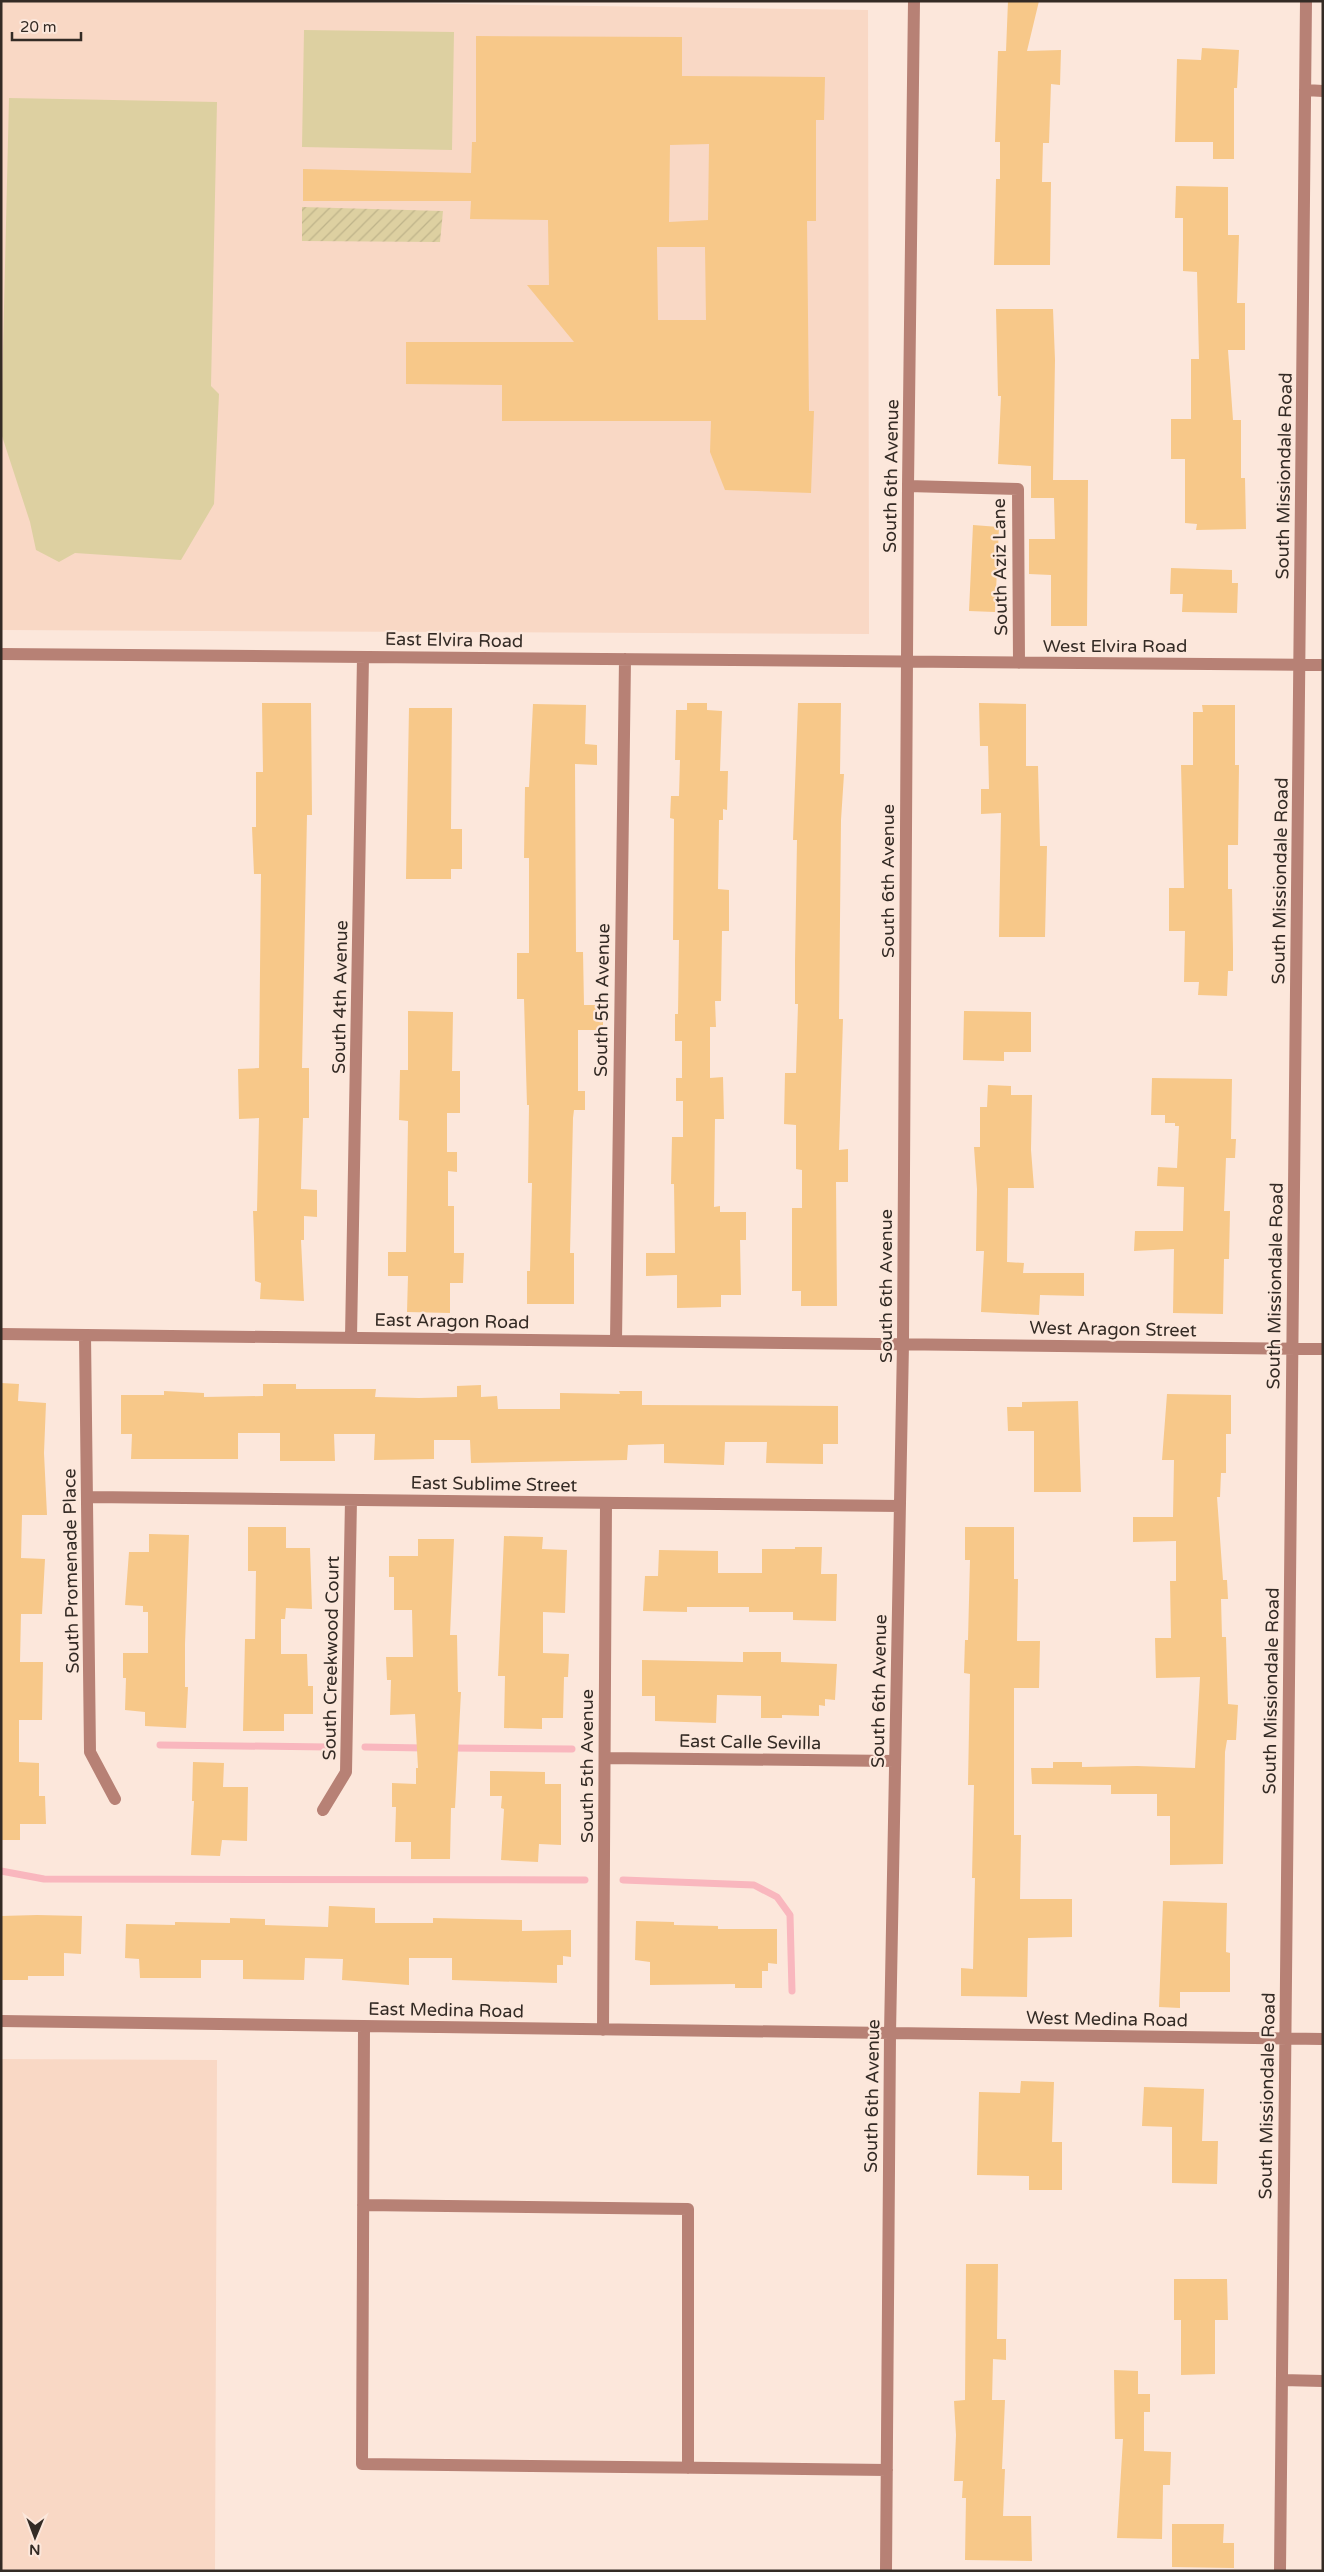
<svg xmlns="http://www.w3.org/2000/svg" width="1324" height="2572" font-family="'Varela Round',sans-serif">
	<style>
		.built { fill: #f9d8c5 }
		.garden { fill: url(#garden-furrows) }
		.pitch { fill: #ddd0a1 }
		.lines { fill: none; stroke-linecap: round; stroke-linejoin: round }
		.stream { stroke: #f9b7be; stroke-width: 7 }
		.building { fill: #f7c889; fill-rule: evenodd }
		.minor { stroke: #b78175; stroke-width: 12 }
		.labels { text-anchor: middle; stroke-width: 4.5; stroke-linejoin: round; paint-order: stroke }
		.street-label { font-size: 18px; fill: #342b25; stroke: #fce7db }
	</style>
	<defs>
		<pattern id="garden-furrows" width="10" height="10" patternUnits="userSpaceOnUse" patternTransform="scale(1.25)"><rect width="10" height="10" fill="#ddd0a1"/><path d="M-1 1l2-2M0 10L10 0M9 11l2-2" fill="none" stroke="#beb38a"/></pattern>
	</defs>
	<rect width="100%" height="100%" fill="#fce7db"/>
	<path class="built" d="M1 1H265L868 10 869 634 1 630Z
		M1 2059 217 2060 215 2571H1Z"/>
	<path class="garden" d="M302 207 443 211 440 242 302 241Z"/>
	<path class="pitch" d="M304 30 454 32 452 150 302 147Z
		M9 98 217 102 211 386 219 394 214 504 181 560 75 553 59 562 36 550 30 522 1 433Z"/>
	<g class="lines">
		<path class="stream" d="M160 1745 328 1747
			M365 1747 425 1748
			M451 1748 572 1749
			M1 1871 44 1879 585 1880
			M623 1880 754 1885 777 1897 790 1915 792 1991"/>
	</g>
	<path class="building" d="M1008 1H1039L1027 51 1061 50 1060 85 1051 84 1049 143H1043L1042 182H1051L1050 265H994L996 179H1000V142H995L998 51H1006Z
		M476 36 682 37V76L825 77 824 120H816V221H807L809 411H814L811 493 725 490 710 452 711 421H502V385L406 384V342H574L527 285H549L548 220 470 219 471 201H303V169L471 173 472 142H476ZM709 144 708 220 669 222 670 145ZM657 247H705L706 320H658Z
		M1202 48 1239 50 1237 88H1234V159H1213V142H1175L1177 59 1201 60Z
		M1176 186 1228 187V235H1239L1237 303H1245V350H1228L1233 420H1241V478H1245L1246 529 1196 530 1197 524 1185 523V459H1171V419H1191V359H1199L1197 272 1183 271V218H1175Z
		M996 309H1053L1055 360 1053 480H1088L1087 626H1051V575L1029 574V539H1055L1054 498H1031V466L998 464 1001 396H998Z
		M973 525 999 527 995 612 969 611Z
		M1171 568 1232 570V583H1238L1237 613 1182 612 1183 594H1170Z
		M262 703H311L312 815H307L302 1068H309V1118H303L301 1189 317 1190V1217L304 1216V1240H301L304 1301 260 1299 261 1283 255 1281 254 1238 253 1211H257L259 1118 239 1119 238 1069 259 1068 261 874H254L252 827H256V772H263Z
		M687 703H707V710L722 711 720 771H728L727 810 723 809V820H719L718 889 729 890V931H722L721 1001H715L716 1027H710V1078L723 1077 724 1119H715L714 1207 720 1206V1212H746V1240H740L741 1295H721V1307L677 1308V1275L646 1276V1253H675L674 1184H671L672 1137H683V1101H676V1078H682V1041H675V1014H678L679 940H673L674 819 670 818 671 796H679L680 760H675L676 710H687Z
		M798 703H841L840 774H844L841 820 839 1019H843L839 1150 848 1149V1182H836L837 1306H801V1291H792V1208H802V1170L796 1169V1125L784 1124 785 1073H796L798 1004H795V961L797 840H793Z
		M979 703 1026 704V766H1038L1040 846H1047L1045 937H999L1001 813 981 814V789H989L988 746H980Z
		M533 704 586 705 585 744 597 745V765L575 764 576 952H583L584 1005H603V1030H578V1091H585V1110H574L573 1118 570 1253H574V1304H527V1271H530L532 1183H528L529 1105H527L524 999H517V953H529V858H524L525 787H529Z
		M1202 705H1235V765H1239L1238 845H1228V889H1232L1233 950V971H1228L1227 996 1198 995 1199 982H1184L1185 931H1169V888H1184L1181 765H1193V712H1203Z
		M409 708H452L451 829H462V869H451V879H406Z
		M408 1011 453 1012 452 1071H460V1113H447V1152H457V1172L448 1171V1206H454V1253H464L463 1283H450V1313L407 1312 408 1276H388V1252H406L408 1121 399 1120 400 1070H408Z
		M964 1011 1031 1012V1052H1004V1061L963 1060Z
		M1152 1078 1232 1079 1231 1139H1236L1235 1158H1226L1224 1211H1230L1229 1259H1224L1223 1314 1173 1313 1174 1249 1134 1251 1135 1231H1183L1184 1187 1157 1186 1158 1167 1177 1168 1179 1126H1175V1123H1165V1115H1151Z
		M988 1085 1011 1086V1095H1032L1031 1150 1034 1188H1008L1007 1262 1024 1263 1023 1273H1084V1296L1040 1295 1039 1315 981 1312 984 1251H976L977 1189 974 1147H980V1107H987Z
		M1 1383 19 1384 18 1401 46 1403 44 1453 47 1515H22L21 1558 45 1559 42 1614H21L20 1662H43L42 1720H19V1762L39 1763V1796H45L46 1824H20V1840H1Z
		M263 1384H296V1389H376L375 1397 419 1398 457 1397V1386L481 1385V1397L497 1396 498 1409H560V1393L620 1394 619 1391H642V1405L838 1406V1444H823V1464L766 1463 767 1442H725L724 1465 664 1463V1444L628 1445 627 1460 471 1463 470 1440H434V1459L374 1460 375 1434H334L335 1461H280V1433H238V1459H131L132 1434H121V1395H164V1391L204 1393V1397L263 1396Z
		M1167 1394 1231 1395V1434H1226V1473H1221L1220 1497H1217L1223 1580H1227L1228 1599H1221L1222 1637H1226L1228 1704 1238 1705 1236 1740H1227L1225 1752 1223 1864 1170 1865V1816H1157V1794H1111V1785L1032 1784 1031 1768H1053V1762H1082V1767L1137 1766 1195 1768 1200 1677 1156 1678 1155 1638H1171L1170 1581H1176V1541L1133 1542V1517H1173L1174 1460H1162Z
		M1078 1401 1081 1492H1034V1431H1008L1007 1407H1022V1402Z
		M248 1527H286V1548H310L312 1609 286 1608 285 1619H281V1654H307L308 1686H313V1714H284V1731H243L245 1639H255L256 1571H248Z
		M965 1527H1014V1579H1018L1017 1641H1040L1039 1688H1014V1835H1021L1020 1899H1072V1937L1028 1938 1027 1997 961 1996V1968L973 1969 975 1878H972L974 1785H968L970 1674 964 1673 965 1640H968L970 1560H965Z
		M149 1534 189 1535 185 1644V1687H188L186 1728 145 1726V1712L125 1710 126 1678H123V1653H148V1612H143V1606L125 1605 129 1552H149Z
		M504 1536 543 1537 542 1549 567 1550 565 1613 543 1612V1653L569 1654 568 1677H564L563 1718H542V1729L504 1728 505 1676H498Z
		M418 1539H454L450 1635H457L458 1692H461L455 1808H451L450 1859H411V1842H395L396 1807H392V1783L416 1784V1768H418L415 1714 390 1715 391 1680H387L386 1657H413L412 1610H394V1577H389V1556H418Z
		M795 1547H822L821 1574H837L836 1621 793 1620V1612H749V1607H687V1612L643 1611 645 1576H658L659 1550 718 1551V1573H762V1549H795Z
		M743 1652H781V1662L837 1664 835 1700 825 1699V1706L819 1705V1716L782 1715V1718H761V1696L717 1695 716 1723 655 1721V1696H642V1660L743 1662Z
		M193 1762 224 1763 223 1787H248L247 1841 222 1840 220 1856 191 1855 194 1801H192Z
		M490 1771 545 1772V1784H561V1845L539 1844 538 1862 501 1860 504 1809 501 1808 502 1796H490Z
		M1163 1901 1227 1903 1226 1952 1230 1953V1992H1180V2008L1159 2007Z
		M329 1906 375 1908V1923H433V1918L522 1920V1931L571 1930V1957L563 1956V1965H557V1983L452 1980V1958H409V1985L342 1980 343 1959 305 1958 304 1980 243 1979V1960H201V1978H140L139 1959 125 1958 126 1924 175 1925V1922L230 1923V1918L265 1919V1925L328 1927Z
		M37 1915 82 1916 81 1954 64 1953V1976H28V1980H1V1916Z
		M636 1921 674 1922V1925L718 1926V1929H777V1964L768 1963V1971H762V1988H735V1984L650 1985V1962L635 1960Z
		M1021 2081 1054 2082 1052 2142H1062V2190H1029V2176L977 2175 979 2092 1020 2093Z
		M1144 2087 1204 2089 1202 2141H1218L1217 2184 1172 2183V2127L1142 2126Z
		M966 2264H998L997 2339H1006V2360L993 2359 992 2400H1005L1002 2469H1005L1003 2516H1031L1032 2561 965 2560 966 2498H962L963 2481H954L956 2435 954 2401 965 2400Z
		M1174 2279H1227L1228 2320H1215V2374L1181 2375V2320H1174Z
		M1114 2370 1138 2371V2394H1150V2412H1144V2451L1171 2452 1170 2485H1163L1162 2539 1117 2538 1123 2439H1115Z
		M1172 2524H1224L1223 2543H1234V2568L1172 2567Z"/>
	<g class="lines">
		<path class="minor" d="M1305 90 1323 91
			M908 486 1018 489 1019 663
			M1 654 1323 665
			M1 1334 1323 1349
			M85 1335 90 1752 115 1799
			M351 1338 363 657
			M616 1341 625 659
			M88 1497 900 1506
			M605 1758 895 1761
			M323 1810 346 1772 351 1500
			M1 2021 1323 2039
			M364 2027 362 2464 887 2470
			M603 2030 606 1503
			M363 2205 688 2209V2468
			M1282 2380 1323 2381
			M886 2571 890 2034 903 1344 908 486 914 1
			M1280 2571 1306 1"/>
	</g>
	<g class="labels">
		<g class="street-label">
			<text transform="translate(891 476) rotate(-89)" y="6">South 6th Avenue</text>
			<text transform="translate(1284 476) rotate(-89)" y="6">South Missiondale Road</text>
			<text transform="translate(1000 567) rotate(-91)" y="6">South Aziz Lane</text>
			<text transform="translate(454 640) rotate(1)" y="6">East Elvira Road</text>
			<text x="1115" y="652">West Elvira Road</text>
			<text transform="translate(888 881) rotate(-90)" y="6">South 6th Avenue</text>
			<text transform="translate(1280 881) rotate(-89)" y="6">South Missiondale Road</text>
			<text transform="translate(340 997) rotate(-89)" y="6">South 4th Avenue</text>
			<text transform="translate(602 1000) rotate(-89)" y="6">South 5th Avenue</text>
			<text transform="translate(886 1286) rotate(-90)" y="6">South 6th Avenue</text>
			<text transform="translate(1275 1286) rotate(-89)" y="6">South Missiondale Road</text>
			<text transform="translate(452 1321) rotate(1)" y="6">East Aragon Road</text>
			<text transform="translate(1113 1329) rotate(1)" y="6">West Aragon Street</text>
			<text transform="translate(494 1484) rotate(1)" y="6">East Sublime Street</text>
			<text transform="translate(71 1571) rotate(-91)" y="6">South Promenade Place</text>
			<text transform="translate(331 1658) rotate(-89)" y="6">South Creekwood Court</text>
			<text transform="translate(879 1691) rotate(-89)" y="6">South 6th Avenue</text>
			<text transform="translate(1271 1691) rotate(-89)" y="6">South Missiondale Road</text>
			<text transform="translate(750 1742) rotate(1)" y="6">East Calle Sevilla</text>
			<text transform="translate(587 1766) rotate(-90)" y="6">South 5th Avenue</text>
			<text transform="translate(446 2010) rotate(1)" y="6">East Medina Road</text>
			<text transform="translate(1107 2019) rotate(1)" y="6">West Medina Road</text>
			<text transform="translate(872 2096) rotate(-89)" y="6">South 6th Avenue</text>
			<text transform="translate(1267 2096) rotate(-89)" y="6">South Missiondale Road</text>
		</g>
	</g>
	<rect width="1324" height="2572" fill="none" stroke="#342b25" stroke-width="5"/>
	<g transform="translate(35 2537) rotate(181)" stroke="#fce7db" stroke-width="4" paint-order="stroke">
	<path d="M0-4L9 19L0 12L-9 19Z" fill="#342b25"/>
	<text y="-8" font-size="14" font-weight="bold" text-anchor="middle" fill="#342b25">N</text>
	</g>
	<path d="M12 32v8h69v-8" fill="none" stroke="#342b25" stroke-width="2.5"/>
	<text x="20" y="32" font-size="15" fill="#342b25" stroke="#fce7db" stroke-width="4" paint-order="stroke">20 m</text>
</svg>
